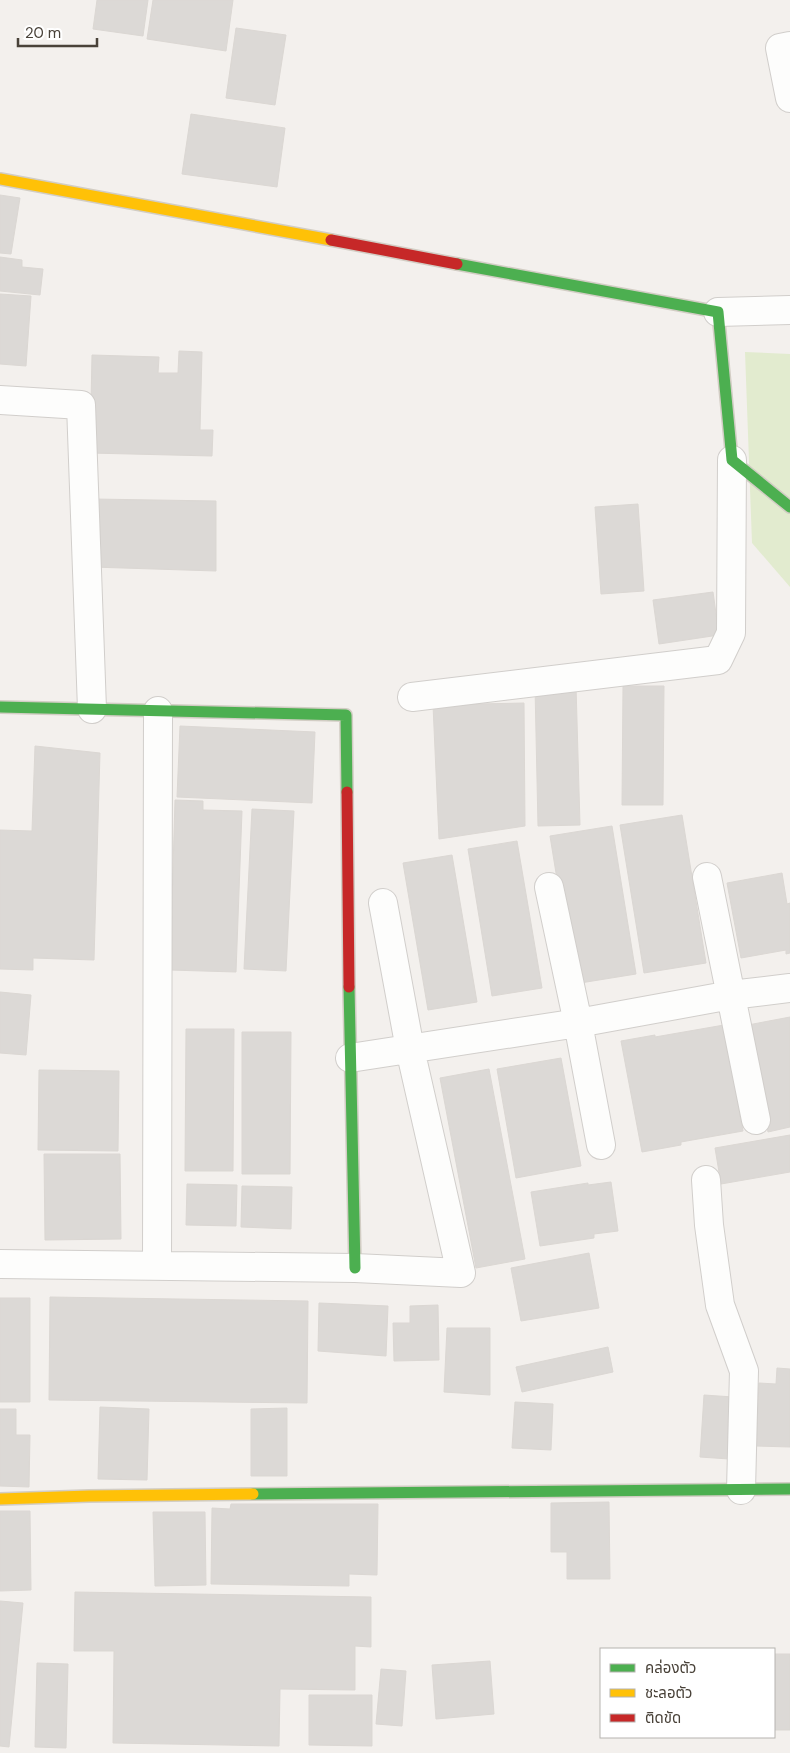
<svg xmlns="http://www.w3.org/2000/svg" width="790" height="1753" font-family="'DM Sans','Noto Sans Thai',sans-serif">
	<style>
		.green { fill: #e2ebcf }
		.building { fill: #dcd9d6; stroke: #dbd7d3 }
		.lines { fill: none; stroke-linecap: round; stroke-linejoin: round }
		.street-casing { stroke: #d1cecb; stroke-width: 30 }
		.fast-casing { stroke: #d2cdc4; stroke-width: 14 }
		.slow-casing { stroke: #d2cdc4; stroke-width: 14 }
		.jam-casing { stroke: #d2cdc4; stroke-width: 14 }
		.street { stroke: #fdfdfc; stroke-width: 28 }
		.fast { stroke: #4caf50; stroke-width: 11 }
		.slow { stroke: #ffc107; stroke-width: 11 }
		.jam { stroke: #c62828; stroke-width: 11 }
	</style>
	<rect width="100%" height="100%" fill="#f3f0ed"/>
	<path class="green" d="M745 352 790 354V587L752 543Z"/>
	<path class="building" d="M97 0H148L143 36 93 29Z
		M153 0H233L226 51 147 39Z
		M236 28 286 35 275 105 226 98Z
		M191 114 285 128 277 187 182 174Z
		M0 195 20 198 11 254 0 253Z
		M0 257 22 260V267L43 269 40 295 0 291Z
		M0 294 31 296 26 366 0 364Z
		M179 351 202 352 200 430H213L212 456 90 453 92 355 159 357 158 373H178Z
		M93 499 216 501V571L92 567Z
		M638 504 644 591 601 594 595 507Z
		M713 592 719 635 659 644 653 600Z
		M576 686 580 825 538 826 535 687Z
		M623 686H664L663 805H622Z
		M524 703 525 826 439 839 433 705Z
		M180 726 315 732 312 803 177 797Z
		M35 746 100 753 94 960 33 958V970L0 969V830L32 831Z
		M175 800 203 801V810L242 811 236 972 170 970Z
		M252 809 294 811 286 971 244 969Z
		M682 815 706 963 644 973 620 825Z
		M612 826 636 974 574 984 550 836Z
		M517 841 542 988 492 996 468 849Z
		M452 855 477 1002 428 1010 403 863Z
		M782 873 787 904 790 903V953L786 954V950L741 958 727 883Z
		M0 992 31 995 26 1055 0 1053Z
		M790 1017V1127L768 1132 748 1025Z
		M724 1025 743 1131 681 1142V1145L642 1152 621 1041 655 1035V1037Z
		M186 1029H234L233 1171H185Z
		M242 1032H291L290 1174H242Z
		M561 1058 581 1166 516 1178 497 1069Z
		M489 1069 525 1259 476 1268 440 1078Z
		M39 1070 119 1071 118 1151 38 1150Z
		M790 1135V1172L721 1184 715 1148Z
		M44 1154H120L121 1239 45 1240Z
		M611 1182 618 1231 594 1234V1238L540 1246 531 1192 588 1183V1185Z
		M187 1184 237 1185 236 1226 186 1225Z
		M242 1186 292 1187 291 1229 241 1227Z
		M589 1253 599 1308 521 1321 511 1268Z
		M50 1297 308 1301 307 1403 49 1400Z
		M0 1298H30V1402H0Z
		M319 1303 388 1306 386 1356 318 1351Z
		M438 1305 439 1360 394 1361 393 1323H410V1306Z
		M447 1328H490V1395L444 1392Z
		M608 1347 613 1372 522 1392 516 1367Z
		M777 1368 790 1369V1447L756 1446 759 1383 776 1384Z
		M704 1395 733 1397 729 1459 700 1457Z
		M515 1402 553 1404 551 1450 512 1448Z
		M100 1407 149 1409 147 1480 98 1479Z
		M287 1408V1476H251V1409Z
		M0 1409H16V1435H30L29 1487 0 1486Z
		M609 1502 610 1579H567V1552H551V1503Z
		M231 1504H378L377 1575 349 1574V1586L211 1584 212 1508 230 1509Z
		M0 1511H30L31 1590 0 1591Z
		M153 1512H205L206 1585 155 1586Z
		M75 1592 371 1597V1647L355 1646V1690L280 1689 279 1746 113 1743 114 1651H74Z
		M0 1601 23 1603 9 1747 0 1746Z
		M774 1654H790V1730H774Z
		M490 1661 494 1714 436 1719 432 1665Z
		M37 1663 68 1664 66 1748 35 1747Z
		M381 1669 406 1671 402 1726 376 1724Z
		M309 1695H372V1746L309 1745Z"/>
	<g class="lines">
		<defs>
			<path id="street" d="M790 46 780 48 790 98
				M718 312 790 310
				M0 400 81 405 92 709
				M412 697 718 660 731 633 732 460
				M707 877 756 1120
				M549 887 578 1023 601 1145
				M350 1058 578 1023 731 995 790 988
				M706 1180 709 1225 720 1305 744 1371 741 1490
				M0 1264 355 1268 461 1273 410 1049 383 903
				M157 1266 158 711"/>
			<path id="fast" d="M457 264 718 312 732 460 790 507
				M0 707 346 715 347 792
				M349 987 355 1268
				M253 1494 790 1489"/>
			<path id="slow" d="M0 179 331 240
				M0 1499 89 1496 253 1494"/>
			<path id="jam" d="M331 240 457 264
				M347 792 349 987"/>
		</defs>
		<use href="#street" class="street-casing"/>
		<use href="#fast" class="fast-casing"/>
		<use href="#slow" class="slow-casing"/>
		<use href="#jam" class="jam-casing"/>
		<use href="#street" class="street"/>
		<use href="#fast" class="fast"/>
		<use href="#slow" class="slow"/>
		<use href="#jam" class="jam"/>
	</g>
	<rect x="600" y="1648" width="175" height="90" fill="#ffffff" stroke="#b6b3b0"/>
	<rect x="610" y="1664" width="25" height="8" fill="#4caf50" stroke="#b6b3b0"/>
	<text x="645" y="1673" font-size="15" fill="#494239">คล่องตัว</text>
	<rect x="610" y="1689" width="25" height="8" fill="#ffc107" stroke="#b6b3b0"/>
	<text x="645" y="1698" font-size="15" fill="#494239">ชะลอตัว</text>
	<rect x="610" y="1714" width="25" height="8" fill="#c62828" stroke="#b6b3b0"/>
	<text x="645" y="1723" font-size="15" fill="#494239">ติดขัด</text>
	<path d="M18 38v8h79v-8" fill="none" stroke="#494239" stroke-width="2.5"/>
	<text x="25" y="38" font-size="15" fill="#494239" stroke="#ffffff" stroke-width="4" paint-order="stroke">20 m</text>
</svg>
